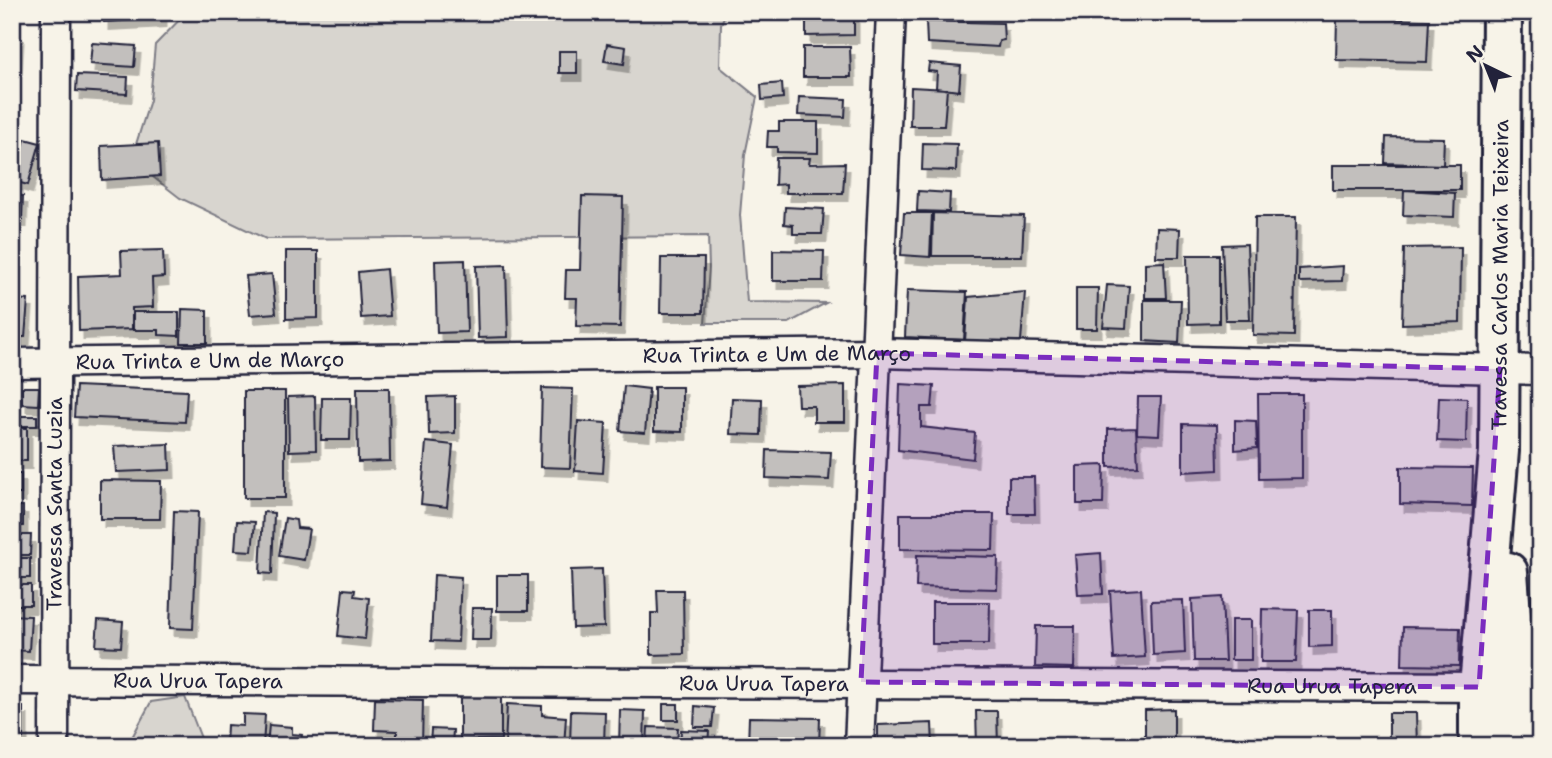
<svg xmlns="http://www.w3.org/2000/svg" width="1552" height="758" font-family="'Shantell Sans',sans-serif">
	<style>
		.green { fill: #d8d5cf; stroke: #7d7c85; stroke-width: 2 }
		.building { fill: #c2bfbd; stroke: #22223b; stroke-width: 2; filter: url(#shadow) }
		.lines { fill: none; stroke-linecap: round; stroke-linejoin: round }
		.minor-casing { stroke: #22223b; stroke-width: 33 }
		.secondary-casing { stroke: #22223b; stroke-width: 44 }
		.minor { stroke: #f7f3e8; stroke-width: 28 }
		.secondary { stroke: #f7f3e8; stroke-width: 38 }
		.marked { fill: #7b2cbf; fill-opacity: 0.2; stroke: #7b2cbf; stroke-width: 5; stroke-dasharray: 14 9; stroke-linejoin: round }
		.labels { text-anchor: middle; stroke-width: 6; stroke-linejoin: round; paint-order: stroke }
		.street-label { font-size: 21px; fill: #22223b; stroke: #f7f3e8 }
	</style>
	<defs>
		<filter id="shadow"><feDropShadow dx="4.5" dy="8" stdDeviation="0" flood-color="#0004"/></filter>
	</defs>
	<rect width="100%" height="100%" fill="#f7f3e8"/>
	<filter id="ink" filterUnits="userSpaceOnUse"><feTurbulence type="fractalNoise" baseFrequency=".0143" numOctaves="2"/><feDisplacementMap in="SourceGraphic" scale="14" xChannelSelector="R" yChannelSelector="G"/><feConvolveMatrix kernelMatrix="1 2 1 2 8 2 1 2 1" color-interpolation-filters="sRGB"/></filter>
	<g filter="url(#ink)">
		<path class="green" d="M187 12H726L721 24 720 67 757 97 745 155 740 215 747 302 826 303 789 323H705L709 268 708 236 266 239 180 198 131 160 150 100 155 45Z
			M185 697 204 746H123L130 741 151 702Z"/>
		<path class="building" d="M104 12H162V19L104 22Z
			M823 12H854V35L806 36V17H823Z
			M1337 18 1429 20 1427 62 1336 60Z
			M926 21 1003 23 1004 40 999 41 998 47 927 43Z
			M12 33H19L17 65H12Z
			M92 43 136 46 134 67 90 64Z
			M607 44 626 47 624 64 604 61Z
			M803 47H850L851 77H803Z
			M559 51H577V73H559Z
			M929 63 961 66 959 91 936 88 937 72 928 71Z
			M77 75 128 77 127 94 76 91Z
			M782 83 783 98 762 100 761 85Z
			M911 87 947 89 944 126H910Z
			M799 97 846 99 845 117 798 115Z
			M779 122H818V153L777 152V147H767L768 131H779Z
			M1386 137 1444 138 1443 165 1385 163Z
			M25 139 40 143 28 185 13 181Z
			M158 143 160 176 102 180 101 146Z
			M923 143 957 144 956 171 922 170Z
			M776 158H810L809 164 845 163 843 193H786V184L775 185Z
			M1333 165H1460V190H1333Z
			M1404 190 1455 193 1454 217 1403 215Z
			M918 191 950 193 949 212 917 211Z
			M12 195 23 196 22 219H12Z
			M582 196 623 197 620 327 576 326 577 298H565L566 270H580Z
			M785 207 824 209 822 234H793V225L784 224Z
			M904 213H932L930 257 901 255Z
			M933 213 1024 216 1022 256H932Z
			M1255 217H1296L1294 336 1253 335Z
			M1157 228 1180 229 1179 257H1156Z
			M1247 244 1250 320H1225L1222 245Z
			M1461 247 1460 322 1402 324 1404 248Z
			M163 250 164 277 152 278 153 307 132 308V329L79 331 78 276 122 274 121 251Z
			M773 250 824 251 823 281H773Z
			M286 251H318V318L286 319Z
			M1187 255H1219V323L1188 324Z
			M661 258H704L703 313H660Z
			M465 260 467 332 437 333 435 261Z
			M1164 262 1166 298H1145V263Z
			M506 265 508 337 478 338 476 266Z
			M1343 266 1342 281 1299 282V269Z
			M386 269 390 316 361 318 358 272Z
			M272 274 276 313 250 315 246 276Z
			M1107 285 1129 286 1126 328 1103 327Z
			M1076 288H1098L1097 329H1076Z
			M907 290 967 292 964 340 905 337Z
			M1025 292 1021 341H965L968 297Z
			M12 299 28 300 25 337H12Z
			M1144 300H1181L1179 343 1144 341Z
			M182 309 207 310V343H181Z
			M133 312H179V336L159 335V330H133Z
			M900 384 934 386 932 407H921V427L975 433 973 459 898 450Z
			M845 385V422H814V406H798L797 386Z
			M76 386 187 391 185 422 74 417Z
			M624 386 649 389 645 433 620 431Z
			M22 387H39L38 405 22 404Z
			M654 387H682V432L654 431Z
			M357 388H389L390 461 358 462Z
			M542 388 573 389 570 468 540 467Z
			M244 391H285V498H244Z
			M1258 394H1302V478L1259 479Z
			M315 396 316 450 289 451 288 397Z
			M455 396V433L429 434 428 397Z
			M1138 397H1161L1159 435 1137 434Z
			M1439 397 1467 398 1466 442 1437 441Z
			M322 398H351L350 440H321Z
			M732 398 762 399 761 435 730 434Z
			M15 416H37V426H15Z
			M1235 420 1256 421 1257 448 1235 450Z
			M578 421 606 423 603 473 575 471Z
			M1183 424 1217 425 1218 470 1183 472Z
			M12 428H27V461H12Z
			M1136 428 1138 466 1108 467V429Z
			M426 442 453 445 447 507 421 504Z
			M169 444 170 470 116 472 114 446Z
			M767 450 831 452 829 480 766 478Z
			M1104 465 1103 504H1077V466Z
			M1400 467 1473 468 1472 506 1400 504Z
			M12 474H21V494H12Z
			M1009 477H1034L1035 514H1009Z
			M100 480 161 481 160 519H100Z
			M12 506H23V526H12Z
			M174 511 198 512 193 629 170 628Z
			M263 512 274 513 272 574 260 573Z
			M900 514H994L993 550 900 549Z
			M285 518 296 520 297 528 309 529 304 560 279 556Z
			M237 521 255 522 252 551 235 550Z
			M12 535H31L30 555H12Z
			M1101 553 1103 594 1078 595 1075 555Z
			M917 555 998 557 997 589 916 587Z
			M12 558H30V578H12Z
			M602 569 604 627 573 628 571 570Z
			M434 575 461 577 458 642 431 641Z
			M497 575H528V611H497Z
			M12 585H31V605H12Z
			M343 589 355 590 354 596 369 598 365 639 338 636Z
			M1141 589 1145 657 1114 659 1110 591Z
			M657 590H683L684 654 651 655V613H658Z
			M1222 597 1225 661H1194L1192 599Z
			M1183 600 1185 653 1153 655 1151 601Z
			M932 602H990L989 644H932Z
			M472 608H492L491 640H471Z
			M1262 609 1298 610 1296 662H1261Z
			M1309 610H1332V646L1309 647Z
			M12 615 31 616 29 651 12 650Z
			M98 620 123 622 121 647 96 646Z
			M1231 620H1251V660H1231Z
			M1036 626H1075L1074 668 1035 667Z
			M1403 627 1460 628 1459 666 1402 665Z
			M460 697H501V739L460 740Z
			M375 699 423 700 422 746H397V731L374 730Z
			M507 704 542 706V715L566 717 564 746H505Z
			M663 704H678V720H663Z
			M695 706 714 708 712 727H694Z
			M12 707H23V738H12Z
			M1174 709V746H1145V710Z
			M620 710 645 711 644 746H619Z
			M571 711 605 712 604 746H570Z
			M976 711H997L998 746H977Z
			M1389 713H1416L1417 746H1389Z
			M243 714 265 715 263 746H226L227 725 243 726Z
			M749 717 820 718 819 746H748Z
			M932 723 933 746H878V725Z
			M269 725 292 727V734L302 735 301 746H267Z
			M648 727 678 728 677 746H647Z
			M431 729 453 730 452 746H430Z
			M681 730 709 731 708 746H680Z
			M1263 741V746H1232V742Z"/>
		<g class="lines">
			<defs>
				<g id="minor">
					<path id="s1" d="M12 363 877 353 1540 370"/>
					<path id="s2" d="M12 680 1497 687"/>
					<path id="s3" d="M54 746 56 12"/>
					<path d="M859 746 891 12"/>
				</g>
				<g id="secondary">
					<path d="M1508 572 1516 687V746"/>
					<path id="s4" d="M1479 746V687L1499 451 1502 12"/>
				</g>
			</defs>
			<use href="#minor" class="minor-casing"/>
			<use href="#secondary" class="secondary-casing"/>
			<use href="#minor" class="minor"/>
			<use href="#secondary" class="secondary"/>
		</g>
	</g>
	<path class="marked" d="M877 353 1500 369 1479 687 861 682Z"/>
	<g class="labels">
		<g class="street-label">
			<text dy="7" stroke="none"><textPath href="#s4" startOffset="472">Travessa Carlos Maria Teixeira</textPath></text>
			<text dy="7" stroke="none"><textPath href="#s1" startOffset="765">Rua Trinta e Um de Março</textPath></text>
			<text dy="7" stroke="none"><textPath href="#s1" startOffset="198">Rua Trinta e Um de Março</textPath></text>
			<text dy="7" stroke="none"><textPath href="#s3" startOffset="242">Travessa Santa Luzia</textPath></text>
			<text dy="7" stroke="none"><textPath href="#s2" startOffset="186">Rua Urua Tapera</textPath></text>
			<text dy="7" stroke="none"><textPath href="#s2" startOffset="752">Rua Urua Tapera</textPath></text>
			<text dy="7" stroke="none"><textPath href="#s2" startOffset="1320">Rua Urua Tapera</textPath></text>
		</g>
	</g>
	<rect width="1552" height="758" fill="none" stroke="#f7f3e8" stroke-width="42"/>
	<rect x="21" y="21" width="1510" height="716" fill="none" stroke="#22223b" stroke-width="2.5" filter="url(#ink)"/>
	<g transform="translate(1486 66) rotate(317)" stroke="#f7f3e8" stroke-width="5" paint-order="stroke">
	<path d="M0-5L12 26L0 18L-12 26Z" fill="#22223b"/>
	<text y="-10" font-size="19" font-weight="bold" text-anchor="middle" fill="#22223b">N</text>
	</g>
</svg>
